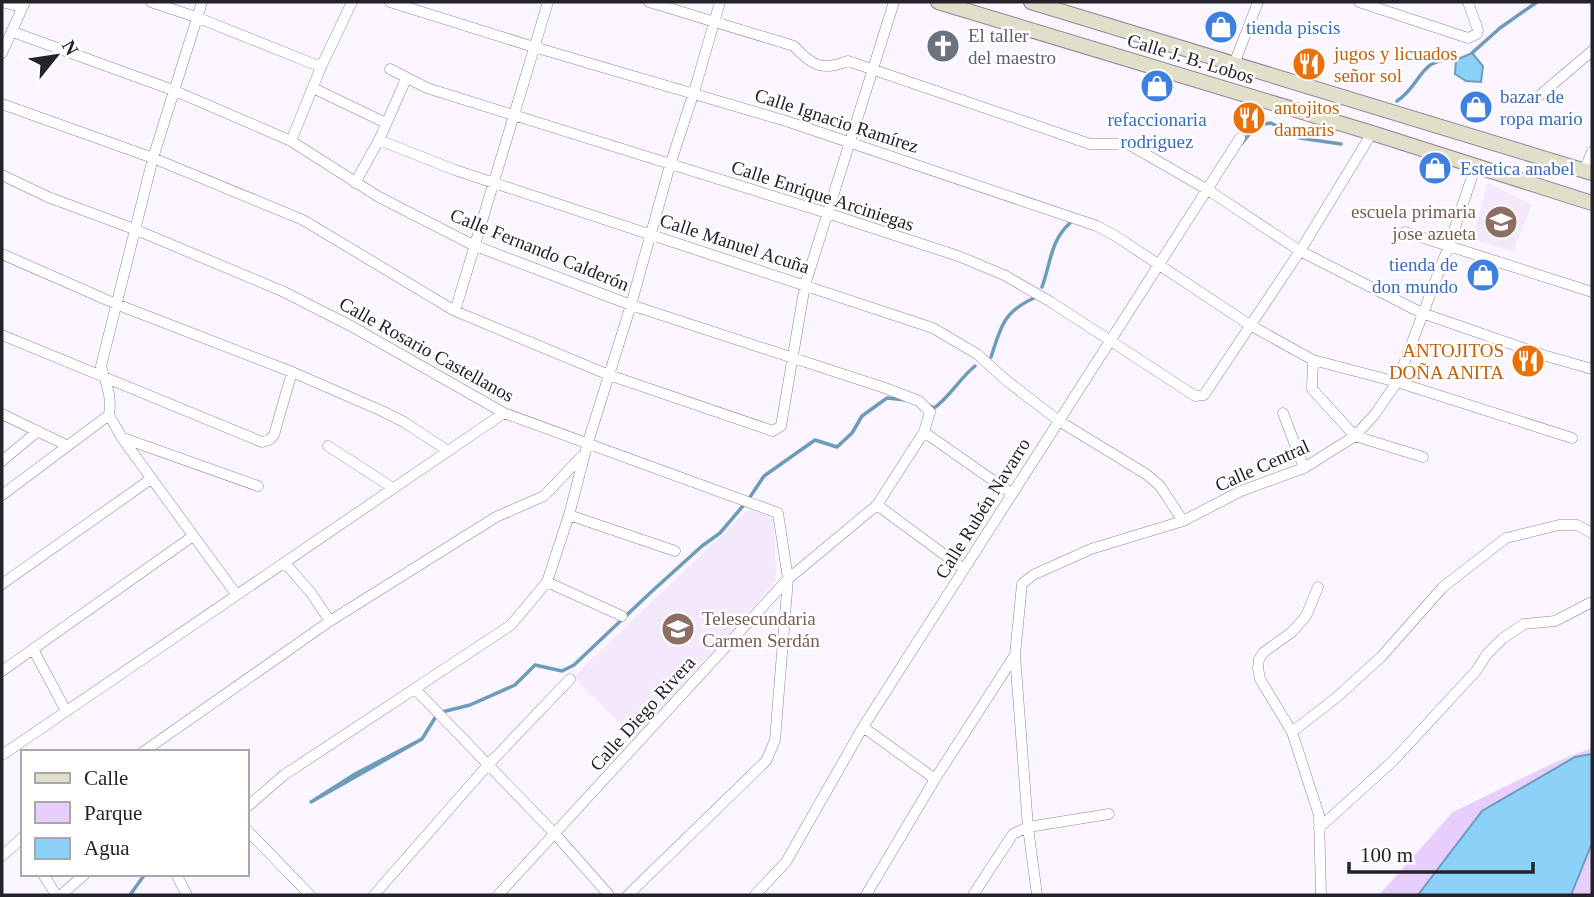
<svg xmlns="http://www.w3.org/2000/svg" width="1594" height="897" font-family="Georgia,serif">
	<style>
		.built { fill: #f3e9fb }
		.green { fill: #e8cefd }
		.water { fill: #8cd1f8; stroke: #6d9cba; stroke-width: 2 }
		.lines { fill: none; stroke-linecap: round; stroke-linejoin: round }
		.stream { stroke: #6d9cba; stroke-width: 3.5 }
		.street-casing { stroke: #90849a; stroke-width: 11 }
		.secondary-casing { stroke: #90849a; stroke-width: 16 }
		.street { stroke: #fff; stroke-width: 10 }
		.secondary { stroke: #e1dfc9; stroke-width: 14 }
		.labels { text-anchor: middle; stroke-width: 5; stroke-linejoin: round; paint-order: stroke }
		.shop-label { font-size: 19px; fill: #366cbe; stroke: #fff; text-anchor: start }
		.worship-label { font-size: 19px; fill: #5b616d; stroke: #fff; text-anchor: start }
		.food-label { font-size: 19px; fill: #c56008; stroke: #fff; text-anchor: start }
		.street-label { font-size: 19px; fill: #26222a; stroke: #fff }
		.education-label { font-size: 19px; fill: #785e54; stroke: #fff; text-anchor: end }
	</style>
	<rect width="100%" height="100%" fill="#faf5ff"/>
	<path class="built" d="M1488 183 1532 205 1513 252 1472 239Z
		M750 508 774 519 776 581 635 738 573 677Z"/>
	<path class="green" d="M1592 748V895H1379L1453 812 1558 761Z"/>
	<path class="water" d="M1472 53 1483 66 1481 82 1466 81 1455 74 1456 60Z
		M1592 754V843L1571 895H1418L1482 811 1575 757Z"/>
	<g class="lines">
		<path class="stream" d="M1472 53 1500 28 1537 2
			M1397 101C1422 85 1419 56 1456 60
			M1241 144 1257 125 1271 123 1300 138 1341 144
			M1042 287C1051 263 1050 241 1070 223
			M991 357C1001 327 1003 312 1034 298
			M930 406 934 408C950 397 959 379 975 366
			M422 739 311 802 355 774 422 739 438 713 470 705 515 685 535 665 562 671 574 665 650 593 702 546 720 533 748 500 764 476 815 440 837 447 852 433 862 416 887 398 906 400
			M130 895 145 874"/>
		<defs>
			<path id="street" d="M2 2 21 7
				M151 2 196 17 321 67
				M390 2 534 47 786 121 1097 226 1114 235 1250 325 1313 360 1312 389 1355 436 1423 457
				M649 2 794 46C812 66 822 71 848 61L1090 144H1128L1208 190 1300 251 1422 313 1543 355 1592 369
				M1359 2 1468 38 1477 34 1478 30 1468 2
				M13 32 173 90 291 141 379 197 473 245 631 305 885 388 919 401 930 412 924 432 877 505 788 579 498 895
				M2 53 25 2
				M1234 64 1258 2
				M390 69 427 88 827 213 958 256 1004 275 1051 302 1195 396 1204 395 1300 251 1372 133
				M313 88 386 123
				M1540 95 1592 51
				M2 104 153 158 303 220 455 311 609 375 773 431 781 426 805 285 894 2
				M379 140 455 170 933 328 977 354 1007 381 1059 421 1146 474 1160 486 1183 521
				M291 141 321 67 352 2
				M1584 170 1592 152
				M2 175 48 197 134 229 282 291 351 326 504 413 778 513 788 579 775 740 766 761 628 895
				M355 183 379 140 406 79
				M1405 232 1592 292
				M2 254 116 304 292 372 382 411 404 422 448 451
				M455 311 548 2
				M2 335 262 442 269 440 274 435 292 372
				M1313 360 1397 382 1572 438
				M1283 413 1304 468
				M2 414 66 445
				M109 415 122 438 236 594
				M924 432 1011 493
				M123 438 258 486
				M328 446 393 488
				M2 461 38 431
				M2 495 109 415C112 393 106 386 101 366L153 158 202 2
				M877 505 964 569
				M569 515 675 551
				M286 564 311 593 330 621
				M547 582 622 616
				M2 584 151 479
				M1318 587 1306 616 1292 632 1264 652 1259 659 1258 668 1260 679 1292 732 1319 815 1321 895
				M33 649 66 711
				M2 671 193 536
				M415 689 555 834 609 895
				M863 727 935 779
				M1292 732 1337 697 1381 657 1443 587 1506 538 1559 525H1577L1592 533
				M143 752 330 621 496 517 544 496 582 456
				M2 755 504 413
				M247 807 284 775 511 625 547 582 569 515 588 442 631 305 670 165 694 92 720 2
				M1319 828 1393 761 1476 671 1487 654 1502 639 1524 624 1555 621 1592 602
				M247 830 310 895
				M2 856 23 837
				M43 874 56 895
				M176 874 187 895
				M61 895 85 874
				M374 895 487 766 570 679
				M755 895 786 862 863 727 1240 138
				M866 895 935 779 1015 655
				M973 895 1013 834 1028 827 1109 814
				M1037 895 1028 827 1015 655 1022 584 1033 575 1091 549 1183 521 1241 491 1304 468 1355 436 1375 414 1397 382 1449 245 1475 168"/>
			<path id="secondary" d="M938 2 1372 133 1592 203
				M1031 2 1592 173"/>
		</defs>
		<use href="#street" class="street-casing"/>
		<use href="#secondary" class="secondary-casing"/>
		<use href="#street" class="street"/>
		<use href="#secondary" class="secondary"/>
	</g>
	<defs>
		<symbol id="shop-disc" viewBox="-11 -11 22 22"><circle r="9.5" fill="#3f7fe0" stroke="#fff"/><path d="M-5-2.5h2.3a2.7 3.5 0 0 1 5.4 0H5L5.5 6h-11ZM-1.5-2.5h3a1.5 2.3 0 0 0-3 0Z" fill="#fff"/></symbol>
		<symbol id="church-disc" viewBox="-11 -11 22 22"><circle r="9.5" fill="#6b7280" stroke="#fff"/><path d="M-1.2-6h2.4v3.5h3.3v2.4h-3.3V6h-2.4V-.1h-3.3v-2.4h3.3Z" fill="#fff"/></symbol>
		<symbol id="restaurant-disc" viewBox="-11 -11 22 22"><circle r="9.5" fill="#e8710a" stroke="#fff"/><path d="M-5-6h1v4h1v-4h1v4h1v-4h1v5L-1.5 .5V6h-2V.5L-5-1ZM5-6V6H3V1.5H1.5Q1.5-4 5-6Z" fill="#fff"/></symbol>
		<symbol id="school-disc" viewBox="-11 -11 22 22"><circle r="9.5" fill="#8d6e63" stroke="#fff"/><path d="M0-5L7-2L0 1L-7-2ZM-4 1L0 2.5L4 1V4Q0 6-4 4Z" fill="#fff"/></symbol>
	</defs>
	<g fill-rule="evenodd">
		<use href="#shop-disc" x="1202" y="8" width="38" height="38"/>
		<use href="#church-disc" x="924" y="27" width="38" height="38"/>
		<use href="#restaurant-disc" x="1290" y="45" width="38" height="38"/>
		<use href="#shop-disc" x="1138" y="67" width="38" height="38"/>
		<use href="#shop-disc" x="1457" y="88" width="38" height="38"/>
		<use href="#restaurant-disc" x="1230" y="99" width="38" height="38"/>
		<use href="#shop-disc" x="1416" y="149" width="38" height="38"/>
		<use href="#school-disc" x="1482" y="203" width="38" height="38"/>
		<use href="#shop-disc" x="1464" y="256" width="38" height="38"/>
		<use href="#restaurant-disc" x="1509" y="342" width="38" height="38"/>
		<use href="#school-disc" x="659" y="610" width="38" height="38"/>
	</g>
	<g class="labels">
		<g class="shop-label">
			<text x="1246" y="34">tienda piscis</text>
			<text x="1500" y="103">bazar de<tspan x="1500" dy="22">ropa mario</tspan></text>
			<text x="1157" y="126" text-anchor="middle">refaccionaria<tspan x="1157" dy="22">rodriguez</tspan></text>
			<text x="1460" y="175">Estetica anabel</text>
			<text x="1458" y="271" text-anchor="end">tienda de<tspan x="1458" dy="22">don mundo</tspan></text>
		</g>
		<g class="worship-label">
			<text x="968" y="42">El taller<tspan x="968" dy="22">del maestro</tspan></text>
		</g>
		<g class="food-label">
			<text x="1334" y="60">jugos y licuados<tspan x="1334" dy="22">señor sol</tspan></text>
			<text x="1274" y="114">antojitos<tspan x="1274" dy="22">damaris</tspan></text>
			<text x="1504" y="357" text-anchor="end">ANTOJITOS<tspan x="1504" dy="22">DOÑA ANITA</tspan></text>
		</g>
		<g class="street-label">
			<text transform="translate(1191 58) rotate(17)" y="7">Calle J. B. Lobos</text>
			<text transform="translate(837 120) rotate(18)" y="7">Calle Ignacio Ramírez</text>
			<text transform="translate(823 195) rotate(18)" y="7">Calle Enrique Arciniegas</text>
			<text transform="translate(735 243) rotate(18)" y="7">Calle Manuel Acuña</text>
			<text transform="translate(540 249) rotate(22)" y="7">Calle Fernando Calderón</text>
			<text transform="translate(427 349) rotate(29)" y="7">Calle Rosario Castellanos</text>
			<text transform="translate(1262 465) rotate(-24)" y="7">Calle Central</text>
			<text transform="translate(982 508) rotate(-58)" y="7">Calle Rubén Navarro</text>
			<text transform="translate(642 713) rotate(-48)" y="7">Calle Diego Rivera</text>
		</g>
		<g class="education-label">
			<text x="1476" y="218">escuela primaria<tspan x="1476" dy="22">jose azueta</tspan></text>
			<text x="702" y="625" text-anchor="start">Telesecundaria<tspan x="702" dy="22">Carmen Serdán</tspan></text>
		</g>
	</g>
	<rect width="1594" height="897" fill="none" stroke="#26222a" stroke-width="7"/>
	<rect x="21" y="750" width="228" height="126" fill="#ffffff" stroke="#a8a7aa" stroke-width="2"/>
	<rect x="35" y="773" width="35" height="10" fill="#e1dfc9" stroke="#a8a7aa" stroke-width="2"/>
	<text x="84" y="785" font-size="21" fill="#26222a">Calle</text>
	<rect x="35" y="802" width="35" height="21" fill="#e8cefd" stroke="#a8a7aa" stroke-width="2"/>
	<text x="84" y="820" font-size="21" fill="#26222a">Parque</text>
	<rect x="35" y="838" width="35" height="21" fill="#8cd1f8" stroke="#a8a7aa" stroke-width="2"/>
	<text x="84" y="855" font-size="21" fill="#26222a">Agua</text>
	<g transform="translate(56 56) rotate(60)" stroke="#ffffff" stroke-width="5" paint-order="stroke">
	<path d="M0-5L12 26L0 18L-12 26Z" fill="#26222a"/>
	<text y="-10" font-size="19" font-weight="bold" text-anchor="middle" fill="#26222a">N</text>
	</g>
	<path d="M1349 862v10h184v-10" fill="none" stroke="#26222a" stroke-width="3.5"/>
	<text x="1360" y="862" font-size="21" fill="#26222a" stroke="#ffffff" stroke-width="5" paint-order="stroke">100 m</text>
</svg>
